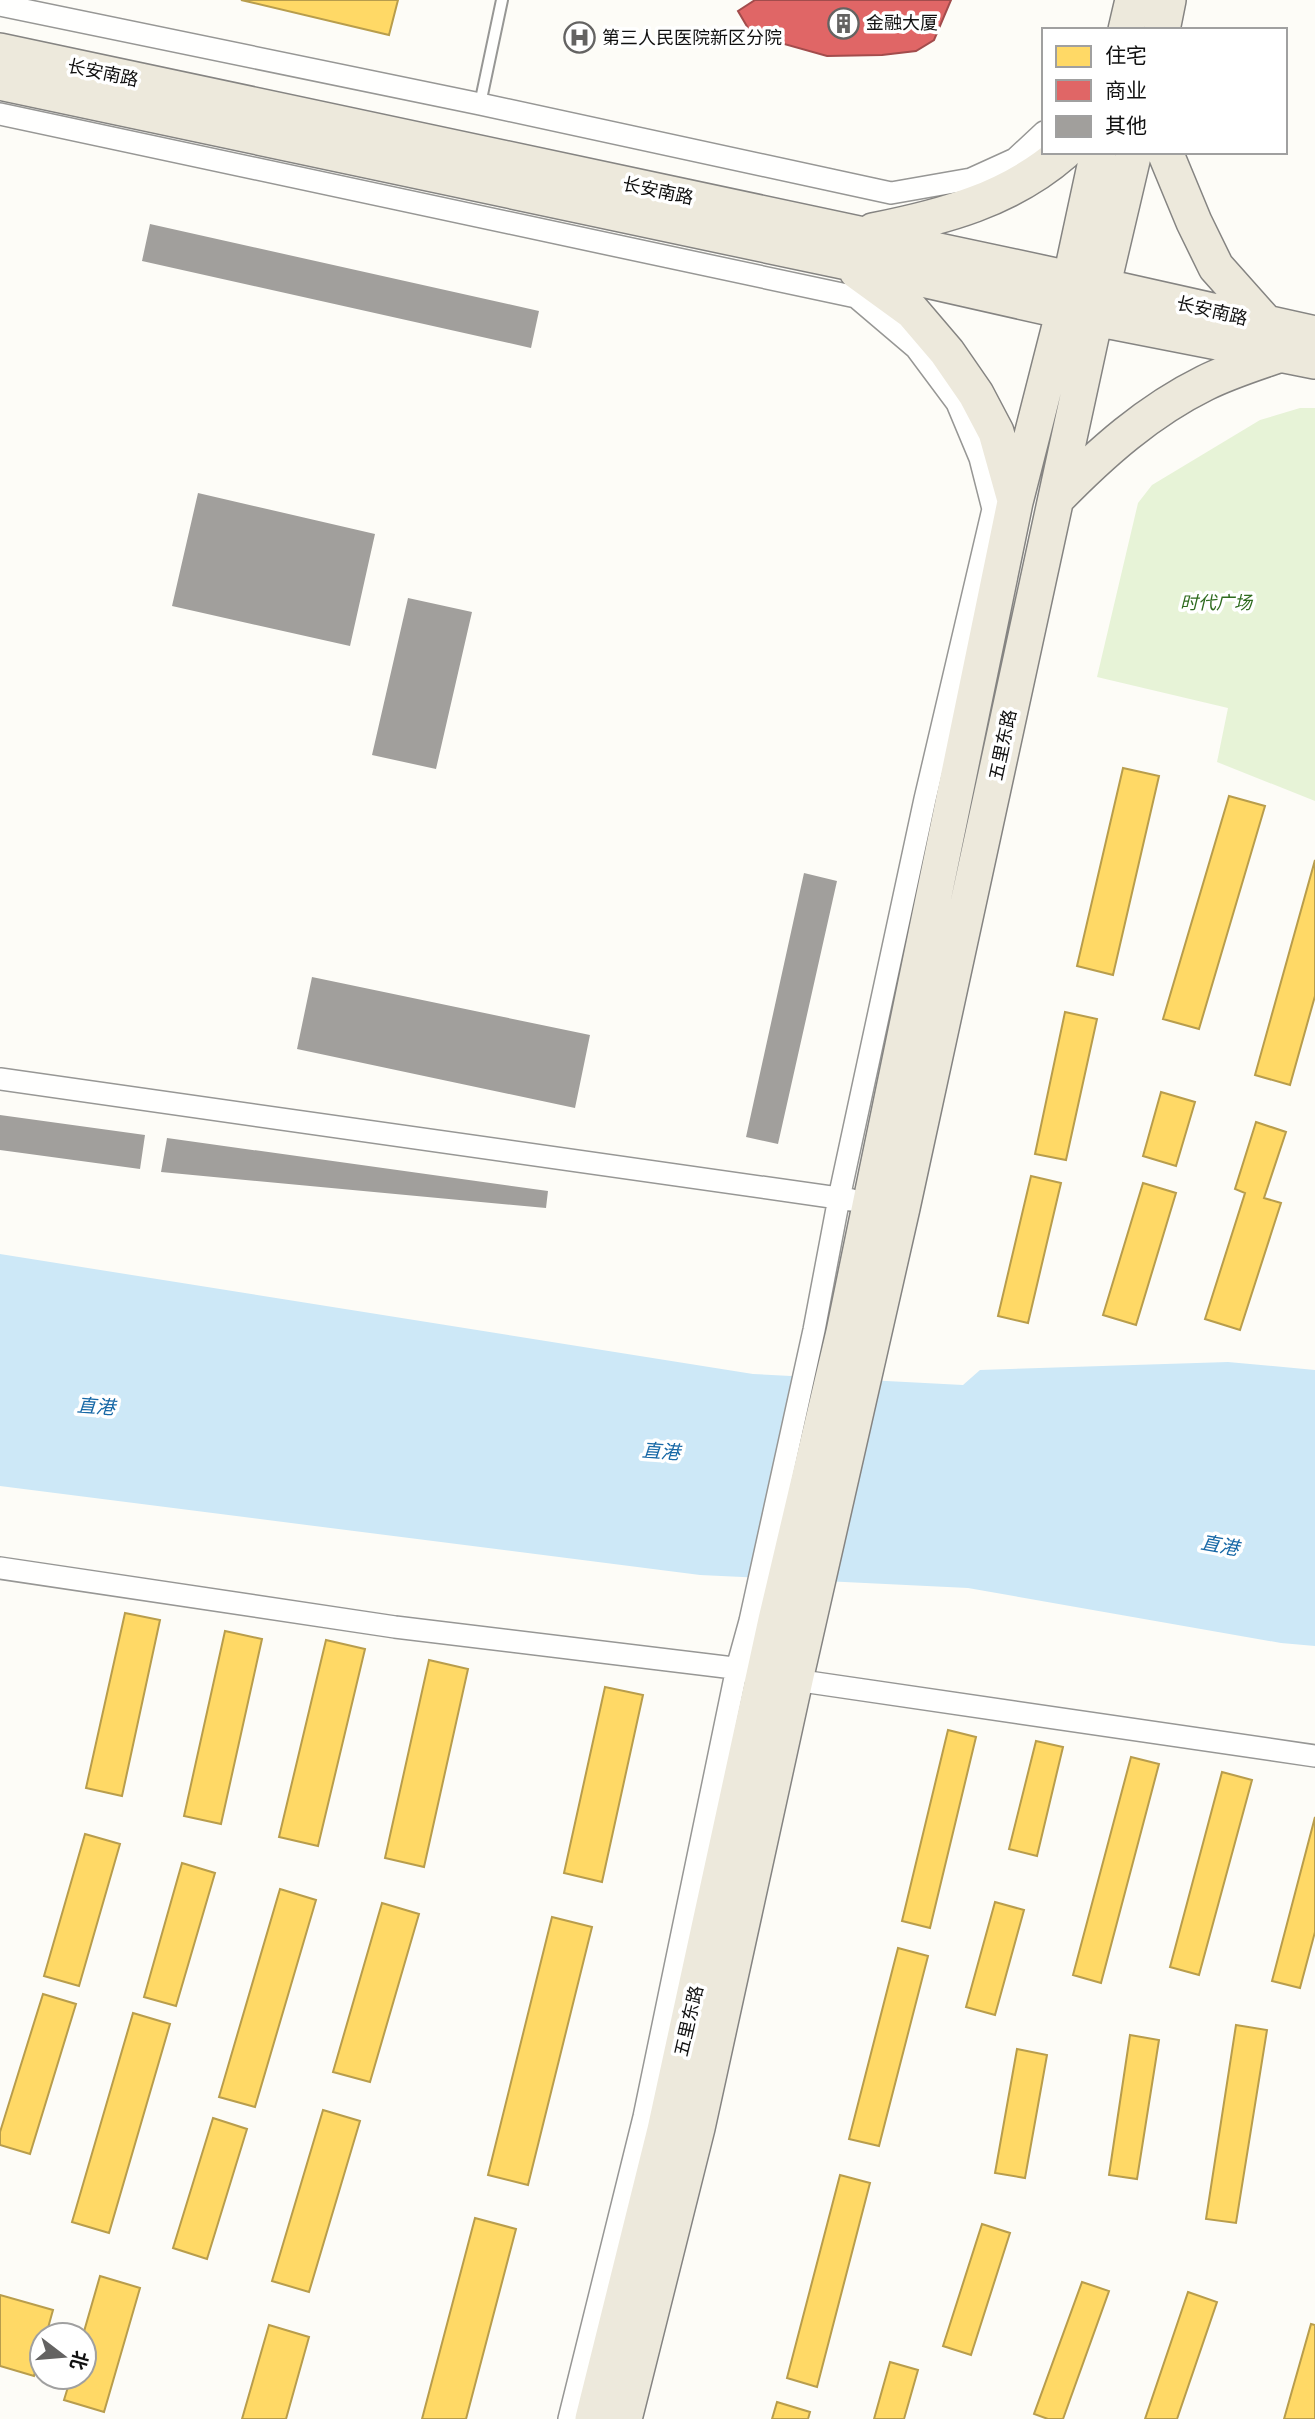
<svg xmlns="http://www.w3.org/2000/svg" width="1315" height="2419" font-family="'Times New Roman','Noto Sans SC',serif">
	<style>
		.green { fill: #e7f3d7 }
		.water { fill: #cde8f7 }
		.homes { fill: #ffd966; stroke: #b89d4c; stroke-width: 2 }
		.shops { fill: #e06666; stroke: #a24c4c; stroke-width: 2 }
		.building { fill: #a19f9c }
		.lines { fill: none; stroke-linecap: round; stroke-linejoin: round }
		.service-casing { stroke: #979795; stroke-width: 14 }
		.minor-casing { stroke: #979795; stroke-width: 24 }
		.primary-casing { stroke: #858482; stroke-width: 38 }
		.service { stroke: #fffffe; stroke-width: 10 }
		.minor { stroke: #fffffe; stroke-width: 21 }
		.primary { stroke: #ede9dc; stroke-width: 35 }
		.labels { text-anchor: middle; stroke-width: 7; stroke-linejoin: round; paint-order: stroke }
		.poi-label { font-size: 18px; fill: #111; stroke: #fff; text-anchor: start }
		.street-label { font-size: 18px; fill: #111; stroke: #fff }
		.park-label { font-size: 18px; font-style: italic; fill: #2f6b1f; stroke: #fff }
		.water-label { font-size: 19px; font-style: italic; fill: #1768a6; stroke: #fff }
	</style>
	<rect width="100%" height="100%" fill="#fdfcf7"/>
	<path class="green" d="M1300 408H1315V801L1217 762 1228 708 1097 677 1138 503 1152 485 1260 420Z"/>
	<path class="water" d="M0 1254 753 1374 963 1385 980 1370 1228 1362 1315 1370V1646L1281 1643 968 1588 700 1575 0 1486Z"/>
	<path class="homes" d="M241 0H398L389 35Z
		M1123 768 1159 776 1113 975 1077 966Z
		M1229 796 1265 806 1199 1029 1163 1019Z
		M1315 860V996L1290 1085 1255 1075Z
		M1065 1012 1097 1019 1066 1160 1035 1154Z
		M1161 1092 1195 1102 1176 1166 1143 1156Z
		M1256 1122 1286 1132 1264 1198 1281 1203 1240 1330 1205 1319 1245 1193 1235 1189Z
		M1031 1176 1061 1183 1028 1323 998 1316Z
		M1143 1183 1176 1193 1136 1325 1103 1315Z
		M125 1613 160 1620 122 1796 86 1788Z
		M225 1631 262 1639 221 1824 184 1816Z
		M326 1640 365 1649 318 1846 279 1837Z
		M429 1660 468 1669 424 1867 385 1858Z
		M605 1687 643 1695 602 1882 564 1873Z
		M948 1730 976 1737 930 1928 902 1921Z
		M1036 1741 1063 1747 1037 1856 1009 1849Z
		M1131 1757 1159 1764 1101 1983 1073 1975Z
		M1222 1772 1252 1780 1199 1975 1170 1967Z
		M1315 1817V1932L1300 1988 1272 1981Z
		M85 1834 120 1844 79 1986 44 1976Z
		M182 1863 215 1873 176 2006 144 1997Z
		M280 1889 316 1900 255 2107 219 2097Z
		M995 1902 1024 1910 995 2015 966 2007Z
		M382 1903 419 1914 370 2082 333 2072Z
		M552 1917 592 1927 528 2185 488 2175Z
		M898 1948 928 1956 879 2146 849 2139Z
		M43 1994 76 2004 30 2154 0 2145V2132Z
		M133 2013 170 2024 109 2233 72 2222Z
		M1236 2025 1267 2030 1236 2223 1206 2219Z
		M1130 2035 1159 2040 1137 2179 1109 2175Z
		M1017 2049 1047 2055 1025 2178 995 2173Z
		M323 2110 360 2121 309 2292 272 2281Z
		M213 2118 247 2129 207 2259 173 2248Z
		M840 2175 870 2183 817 2387 787 2378Z
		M475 2218 516 2229 466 2419H422Z
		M982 2224 1010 2233 971 2355 943 2346Z
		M100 2276 140 2288 104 2412 64 2400 71 2377H84L83 2335Z
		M1082 2282 1109 2291 1063 2419H1048L1034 2414Z
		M1188 2292 1217 2302 1177 2419H1145Z
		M0 2295 53 2310 46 2335H42V2348L34 2376 0 2366Z
		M1311 2324 1315 2325V2419H1284Z
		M269 2325 309 2337 286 2419H242Z
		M890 2362 918 2370 904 2419H874Z
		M777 2402 810 2412 808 2419H772Z"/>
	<path class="shops" d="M755 0H951L934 40 916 51 882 55 827 56 752 35 738 11Z"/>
	<path class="building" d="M150 224 539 311 531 348 142 261Z
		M198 493 375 534 350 646 172 606Z
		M408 598 472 612 436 769 372 755Z
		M804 873 837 881 778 1144 746 1137Z
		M312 977 590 1035 575 1108 297 1049Z
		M0 1115 145 1135 140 1169 0 1150Z
		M167 1138 548 1191 546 1208 161 1172Z"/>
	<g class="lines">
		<defs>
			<path id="service" d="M480 104 502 0"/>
			<path id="minor" d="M0 5 480 104 891 193 971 179 1015 159 1044 132
				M0 114 856 297 916 348 957 403 980 458 993 509 925 799 839 1198 814 1330 750 1621 737 1668 644 2117 569 2419
				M0 1079 852 1200
				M0 1568 395 1627 750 1670
				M795 1680 1315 1756"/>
			<path id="primary" d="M1126 30 1133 0
				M1162 30 1168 0
				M0 51 1070 279 1315 334
				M0 82 842 261 1095 318 1315 361
				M1165 152 1194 222 1216 267 1266 323
				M873 231C943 217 1009 200 1064 152
				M857 271 912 311 947 352 976 394 996 432 1015 500
				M1057 498C1101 453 1148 411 1205 383 1229 371 1255 363 1281 354
				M593 2419 665 2130 776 1620 844 1332 1015 502 1064 310 1098 152
				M624 2419 697 2128 795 1680 902 1208 1095 318 1134 152"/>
		</defs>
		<use href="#service" class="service-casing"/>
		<use href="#minor" class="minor-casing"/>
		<use href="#primary" class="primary-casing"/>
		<use href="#service" class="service"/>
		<use href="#minor" class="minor"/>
		<use href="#primary" class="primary"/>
	</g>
	<defs>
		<symbol id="building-ring" viewBox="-11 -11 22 22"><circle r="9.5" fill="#fff" stroke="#646362" stroke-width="1.5"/><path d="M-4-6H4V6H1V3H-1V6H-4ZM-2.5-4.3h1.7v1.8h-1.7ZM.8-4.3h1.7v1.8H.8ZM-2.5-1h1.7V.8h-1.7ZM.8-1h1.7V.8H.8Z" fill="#646362"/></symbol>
		<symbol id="hospital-ring" viewBox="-11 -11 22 22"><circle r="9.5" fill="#fff" stroke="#646362" stroke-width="1.5"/><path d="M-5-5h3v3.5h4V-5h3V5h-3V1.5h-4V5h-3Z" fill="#646362"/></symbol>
	</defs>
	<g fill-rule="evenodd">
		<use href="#building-ring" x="826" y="6" width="35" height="35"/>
		<use href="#hospital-ring" x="562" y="20" width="35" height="35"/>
	</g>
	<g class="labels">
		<g class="poi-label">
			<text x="866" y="29">金融大厦</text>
			<text x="602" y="44">第三人民医院新区分院</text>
		</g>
		<g class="street-label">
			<text transform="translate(103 73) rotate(12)" y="6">长安南路</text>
			<text transform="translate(658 191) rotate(12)" y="6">长安南路</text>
			<text transform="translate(1212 311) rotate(13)" y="6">长安南路</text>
			<text transform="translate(1003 745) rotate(-78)" y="6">五里东路</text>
			<text transform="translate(689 2021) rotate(-77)" y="6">五里东路</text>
		</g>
		<g class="park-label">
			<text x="1216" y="609">时代广场</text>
		</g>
		<g class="water-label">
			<text transform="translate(96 1406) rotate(4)" y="7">直港</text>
			<text transform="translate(661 1451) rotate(4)" y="7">直港</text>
			<text transform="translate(1220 1545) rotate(10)" y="7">直港</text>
		</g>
	</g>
	<rect x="1042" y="28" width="245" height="126" fill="#ffffff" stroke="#a0a0a0" stroke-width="2"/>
	<rect x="1056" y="46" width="35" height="21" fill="#ffd966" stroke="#a0a0a0" stroke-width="2"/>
	<text x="1105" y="63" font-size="21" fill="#111111">住宅</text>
	<rect x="1056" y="80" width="35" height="21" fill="#e06666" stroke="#a0a0a0" stroke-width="2"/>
	<text x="1105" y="98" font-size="21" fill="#111111">商业</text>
	<rect x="1056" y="116" width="35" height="21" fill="#a19f9c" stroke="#a0a0a0" stroke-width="2"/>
	<text x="1105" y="133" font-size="21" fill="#111111">其他</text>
	<g transform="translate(63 2356) rotate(106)"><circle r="33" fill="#ffffff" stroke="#a0a0a0" stroke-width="2"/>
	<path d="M0-5L12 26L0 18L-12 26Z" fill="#646362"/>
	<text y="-10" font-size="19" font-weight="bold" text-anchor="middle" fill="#111111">北</text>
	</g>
</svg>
